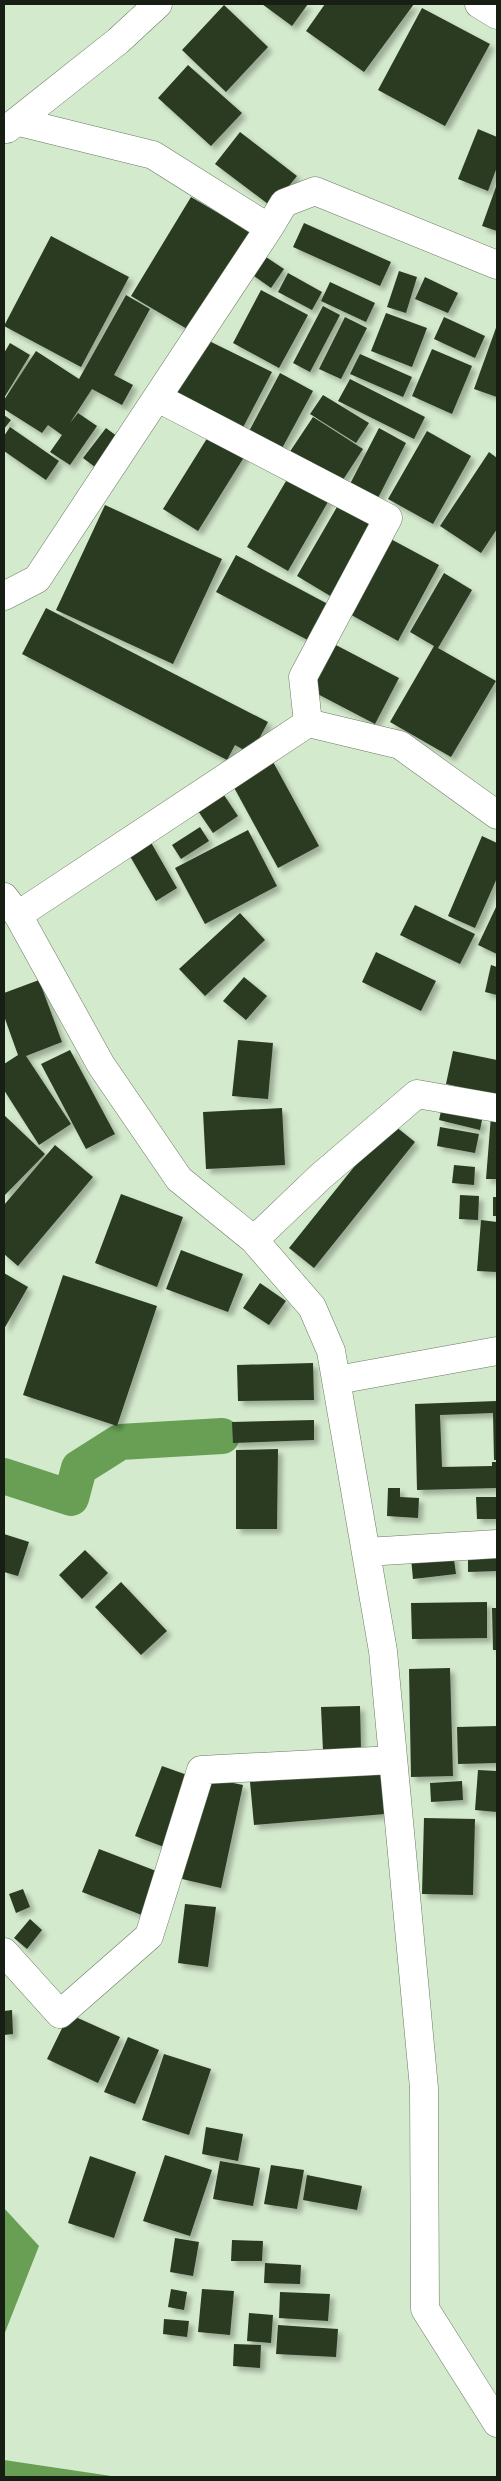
<svg xmlns="http://www.w3.org/2000/svg" width="501" height="2481" font-family="Barlow,sans-serif">
	<style>
		.water { fill: #689f55 }
		.lines { fill: none; stroke-linecap: round; stroke-linejoin: round }
		.canal { stroke: #689f55; stroke-width: 36 }
		.building { fill: #293b23; filter: url(#shadow) }
		.street-casing { stroke: #677b60; stroke-width: 29 }
		.street { stroke: #fff; stroke-width: 28 }
	</style>
	<defs>
		<filter id="shadow"><feDropShadow dx="4.5" dy="4.5" stdDeviation="2.5" flood-color="#0004"/></filter>
	</defs>
	<rect width="100%" height="100%" fill="#d4eacd"/>
	<path class="water" d="M4 2208 39 2246 4 2335Z
		M4 2460 118 2477H4Z"/>
	<g class="lines">
		<path class="canal" d="M4 1476 71 1498 79 1468 120 1442 222 1436"/>
	</g>
	<path class="building" d="M262 4H308L292 26Z
		M325 4H414L364 72 306 31Z
		M224 5 268 47 226 92 182 50Z
		M422 8 490 44 445 126 378 90Z
		M188 65 242 113 211 146 158 98Z
		M478 129 497 137V167L488 191 458 179Z
		M240 132 297 176 272 207 215 164Z
		M497 184V231L482 226Z
		M191 197 254 234 194 333 131 296Z
		M304 223 391 262 380 286 293 247Z
		M51 236 129 277 81 367 4 326Z
		M260 253 284 269 271 288 247 271Z
		M399 271 417 277 406 313 387 307Z
		M288 273 322 292 312 310 278 292Z
		M425 277 458 293 448 313 415 299Z
		M330 282 375 303 366 322 321 301Z
		M261 290 308 315 279 368 233 343Z
		M126 295 150 309 114 375 133 385 122 405 92 389 70 423 78 413 97 426 70 465 50 452 62 435 48 425 42 433 4 409V400L36 351 79 379Z
		M323 306 340 315 310 372 293 363Z
		M386 313 427 328 412 367 371 351Z
		M345 317 367 328 341 379 319 369Z
		M444 317 485 336 475 358 434 339Z
		M497 325V397L474 389Z
		M205 339 272 372 238 437 171 403Z
		M10 343 30 355 4 398V353Z
		M432 349 472 366 452 414 412 396Z
		M360 354 412 377 403 397 350 374Z
		M280 373 313 391 280 452 247 435Z
		M350 379 425 417 414 439 338 401Z
		M323 395 369 423 356 443 310 414Z
		M4 415 11 420 4 429Z
		M313 417 363 449 339 486 289 453Z
		M10 427 59 461 46 480 4 451V436Z
		M106 428 118 437 95 467 83 458Z
		M379 428 406 443 378 498 350 484Z
		M427 431 471 456 433 524 388 499Z
		M211 432 246 454 198 531 163 509Z
		M489 452 497 458V529L481 553 440 526Z
		M292 471 332 495 288 571 247 547Z
		M341 500 382 524 337 600 297 576Z
		M105 505 222 559 173 664 56 610Z
		M387 537 439 565 398 641 346 612Z
		M236 555 341 611 321 647 216 592Z
		M444 573 472 590 438 648 496 681 451 757 390 722 434 646 410 632Z
		M46 608 268 722 251 754 235 745 227 760 22 654Z
		M334 644 399 678 375 724 310 690Z
		M272 760 319 846 278 868 231 782Z
		M222 792 238 816 213 833 196 808Z
		M200 827 209 841 181 859 172 845Z
		M248 830 277 886 205 924 175 868Z
		M482 836 497 843V878L475 928 448 916Z
		M149 839 177 888 156 901 127 851Z
		M415 905 475 934 460 964 400 935Z
		M497 905V954L478 945Z
		M240 913 265 940 205 996 179 969Z
		M376 952 436 981 421 1011 362 982Z
		M491 965 497 967V995L485 992Z
		M244 977 267 996 246 1020 223 1001Z
		M39 980 62 1042 26 1056 71 1124 39 1145 4 1090V1064L18 1055 4 1016V993Z
		M238 1040 273 1043 268 1099 232 1096Z
		M70 1050 115 1134 86 1149 41 1064Z
		M453 1051 497 1060V1095L446 1084Z
		M282 1108 285 1165 206 1169 203 1112Z
		M441 1111 482 1120 480 1130 439 1120Z
		M4 1115 45 1154 4 1196Z
		M491 1116H497V1179H486Z
		M390 1122 415 1142 314 1268 289 1248Z
		M440 1127 479 1134 475 1153 437 1146Z
		M55 1145 93 1177 18 1266 4 1254V1205Z
		M454 1165 475 1167 474 1185 452 1183Z
		M121 1194 183 1217 157 1287 95 1263Z
		M460 1195 479 1196 478 1220 459 1219Z
		M493 1197H497V1216H493Z
		M481 1220 497 1222V1272L477 1271Z
		M181 1250 243 1274 228 1312 166 1289Z
		M4 1273 28 1287 4 1329Z
		M63 1275 157 1306 117 1426 23 1395Z
		M260 1283 286 1301 269 1325 243 1308Z
		M313 1363 314 1400 238 1401 237 1365Z
		M497 1401V1460H494L493 1413 440 1415 442 1467 492 1466V1462H497V1488L417 1490 415 1404Z
		M314 1420V1440L233 1443 232 1422Z
		M278 1449 277 1529H236V1450Z
		M388 1488H400V1497L419 1498 418 1518 387 1516Z
		M476 1497H497V1519H477Z
		M4 1534 29 1542 18 1576 4 1572Z
		M85 1550 108 1573 82 1599 59 1575Z
		M497 1551V1571L468 1572V1552Z
		M453 1553 456 1574 413 1579 411 1558Z
		M121 1582 167 1631 141 1655 95 1607Z
		M487 1602V1638L412 1639 411 1603Z
		M492 1608H497V1650H493Z
		M450 1668 453 1776 411 1777 409 1669Z
		M360 1706 361 1750 323 1751 321 1707Z
		M497 1726V1763L458 1764 457 1727Z
		M162 1766 190 1776 164 1847 135 1836Z
		M478 1770 497 1771V1812L475 1810Z
		M381 1772 385 1814 254 1825 250 1782Z
		M205 1777 243 1785 221 1888 182 1879Z
		M462 1781 463 1800 431 1802 430 1783Z
		M424 1818 475 1819 473 1895 422 1894Z
		M99 1849 164 1874 147 1917 82 1892Z
		M23 1889 30 1907 16 1913 9 1894Z
		M185 1904 216 1907 208 1967 178 1963Z
		M30 1919 42 1930 27 1949 14 1938Z
		M12 2010 13 2034 4 2035V2011Z
		M69 2014 120 2037 98 2083 47 2059Z
		M128 2037 159 2050 135 2104 104 2092Z
		M164 2054 211 2069 189 2135 142 2120Z
		M206 2127 243 2134 238 2161 202 2154Z
		M165 2155 212 2170 190 2236 143 2221Z
		M90 2156 136 2172 114 2238 68 2223Z
		M220 2161 260 2168 253 2206 213 2199Z
		M271 2165 304 2170 297 2209 264 2204Z
		M307 2175 362 2186 357 2210 303 2200Z
		M175 2238 199 2242 193 2276 170 2272Z
		M232 2240 263 2241 262 2261H231Z
		M265 2263 301 2265 300 2284 264 2283Z
		M171 2289 187 2292 184 2310 168 2307Z
		M202 2289 234 2291 230 2335 198 2332Z
		M280 2292 330 2294 328 2321 279 2318Z
		M249 2313 273 2315 271 2343 247 2341Z
		M164 2319 189 2321 187 2337 163 2334Z
		M278 2325 338 2329 336 2357 276 2354Z
		M234 2344 261 2345 260 2368 233 2366Z"/>
	<g class="lines">
		<defs>
			<path id="street" d="M479 4 497 15
				M19 122 153 155 269 228 284 203 315 191 497 265
				M7 129 118 41 158 4
				M158 398 388 518 303 677 308 723
				M4 596 37 579 269 228
				M4 897 18 915 101 1065 179 1179 254 1240 312 1307 331 1351 383 1651 424 2088 425 2309 497 2423
				M18 915 308 723 400 745 497 815
				M254 1240 320 1177 417 1094 497 1108
				M337 1380 497 1351
				M366 1552 497 1544
				M4 1952 60 2014 149 1936 201 1770 393 1760"/>
		</defs>
		<use href="#street" class="street-casing"/>
		<use href="#street" class="street"/>
	</g>
	<rect width="501" height="2481" fill="none" stroke="#171f15" stroke-width="10"/>
</svg>
